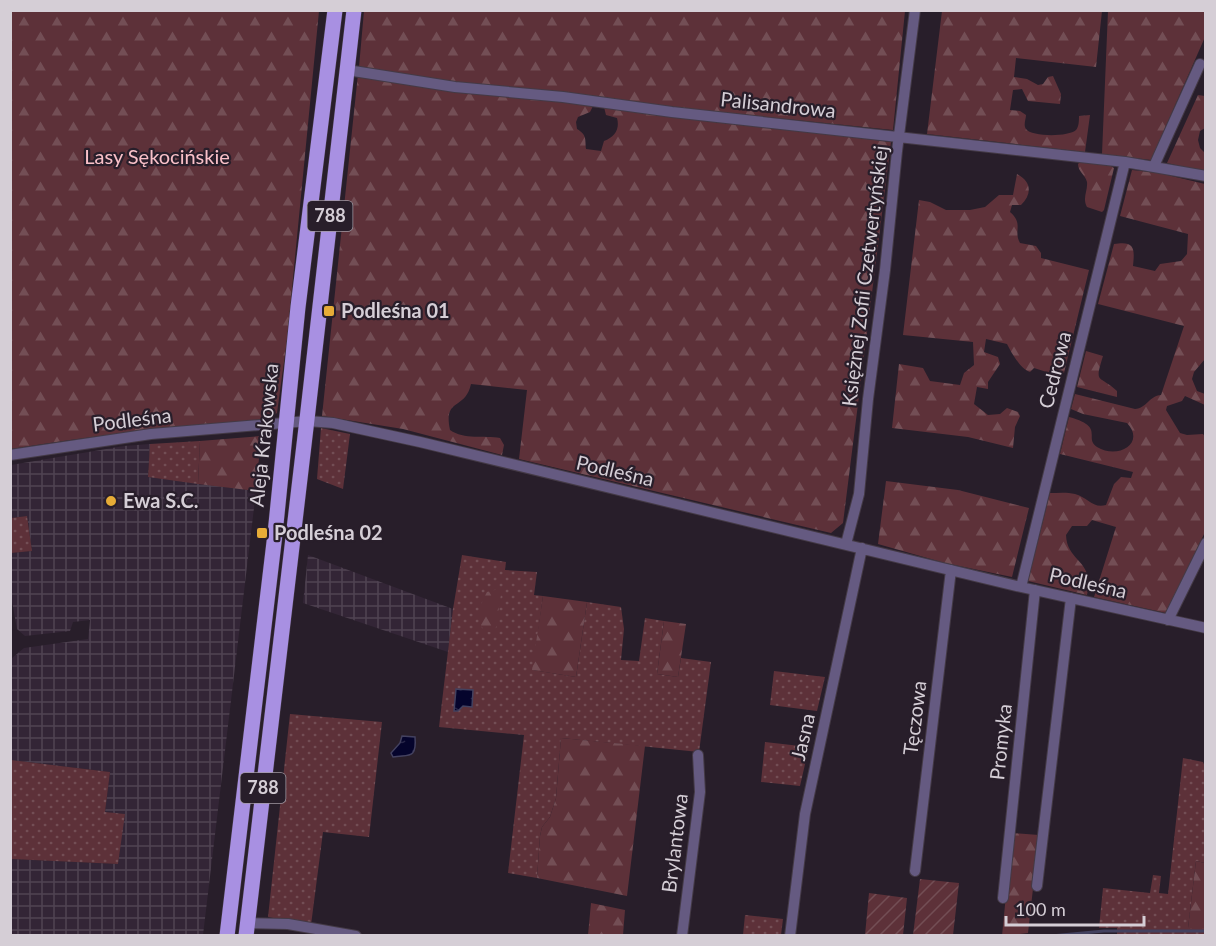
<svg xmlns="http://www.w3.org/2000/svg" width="1216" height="946" font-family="Lato,sans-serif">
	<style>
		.industrial { fill: url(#industrial-grid) }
		.grass { fill: url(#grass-dots) }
		.forest { fill: url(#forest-firs) }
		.garden { fill: url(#garden-furrows) }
		.water { fill: url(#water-ripples); stroke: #43415f; stroke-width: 1.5 }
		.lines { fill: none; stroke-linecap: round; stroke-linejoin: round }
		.stream { stroke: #43415f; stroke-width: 3 }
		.minor-casing { stroke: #443a46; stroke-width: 12 }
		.primary-casing { stroke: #443a46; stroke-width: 16 }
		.minor { stroke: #655a81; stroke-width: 10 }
		.primary { stroke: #a890e2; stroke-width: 15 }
		.poi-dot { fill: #e7ac37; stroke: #281e2a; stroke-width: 2 }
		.labels { text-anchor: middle; stroke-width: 4.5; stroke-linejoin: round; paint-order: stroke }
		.shield { fill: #281e2a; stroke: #a199a2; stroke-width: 1.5 }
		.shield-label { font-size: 18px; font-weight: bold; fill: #d5ced6 }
		.street-label { font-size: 20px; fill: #d5ced6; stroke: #281e2a }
		.park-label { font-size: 20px; fill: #f9c0c8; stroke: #281e2a }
		.poi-label { font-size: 20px; font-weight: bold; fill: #d5ced6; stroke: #281e2a; text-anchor: start }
	</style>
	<defs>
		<pattern id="industrial-grid" width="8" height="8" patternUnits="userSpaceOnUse" patternTransform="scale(1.5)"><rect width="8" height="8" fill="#332536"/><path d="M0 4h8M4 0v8" fill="none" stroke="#504352"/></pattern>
		<pattern id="grass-dots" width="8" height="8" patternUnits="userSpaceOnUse" patternTransform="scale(1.5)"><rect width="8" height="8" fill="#5d3139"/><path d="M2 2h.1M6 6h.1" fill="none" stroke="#734e55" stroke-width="1.8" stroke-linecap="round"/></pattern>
		<pattern id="forest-firs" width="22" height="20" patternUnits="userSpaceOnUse" patternTransform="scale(1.5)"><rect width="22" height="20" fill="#5d3139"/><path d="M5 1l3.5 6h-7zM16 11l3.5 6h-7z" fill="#734e55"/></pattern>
		<pattern id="garden-furrows" width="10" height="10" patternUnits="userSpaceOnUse" patternTransform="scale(1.5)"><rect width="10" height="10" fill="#5d3139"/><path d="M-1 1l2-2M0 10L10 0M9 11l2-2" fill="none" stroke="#734e55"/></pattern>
		<pattern id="water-ripples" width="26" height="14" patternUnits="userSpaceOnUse" patternTransform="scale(1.5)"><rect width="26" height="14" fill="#05042c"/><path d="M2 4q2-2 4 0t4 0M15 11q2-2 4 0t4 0" fill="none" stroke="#29274a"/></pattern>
	</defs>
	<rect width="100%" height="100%" fill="#281e2a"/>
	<path class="industrial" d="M150 444 148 477 256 491 203 935H11V859L118 864 124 814 105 812 110 772 11 760V659L24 648 88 639 90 620 73 622 70 631 25 636 17 629 11 596 10 553 32 551 27 516 11 518V465L124 446Z
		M308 555 453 609 448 652 303 603Z"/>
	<path class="grass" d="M321 428 350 434 343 489 317 479Z
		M200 441 198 484 148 477 150 444Z
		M27 516 32 551 11 553V518Z
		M462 555 506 562 505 570 537 572 534 595 543 596 533 670 576 677 587 602 621 607 624 629 621 660 639 661 645 618 664 621 657 674 678 677 681 658 711 662 699 752 561 738 556 798 550 817 542 827 540 836 537 878 508 873 524 735 439 727 453 609Z
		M774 671 825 677 817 711 770 705Z
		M290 714 382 722 369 837 323 832 311 925 268 917Z
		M765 742 809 747 800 786 761 782Z
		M1183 758 1203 762 1206 769 1205 863 1196 861 1188 928H1205V935H1117V928H1099L1103 888 1150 893 1153 875 1161 876 1159 893 1168 894Z
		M11 760 110 772 105 812 125 814 118 864 11 859Z
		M745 915 783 919 781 935H743Z"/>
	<path class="forest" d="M11 11H319L287 340 277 413 267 420C181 426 96 435 11 449Z
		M364 11H905L893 130 460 85 359 67Z
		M942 11H1102L1096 67 1016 58 1014 77 1027 79 1038 85 1043 84 1048 77 1053 76 1061 94 1060 104 1028 101 1022 89 1013 90 1010 110 1020 111 1026 115C1026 119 1023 125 1026 129 1031 137 1069 137 1076 130 1079 127 1079 120 1079 116L1090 115 1085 152 927 134Z
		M1108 11H1205V37L1151 160 1102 154Z
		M358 74 460 90 593 106 590 112 578 117 576 122 577 129C587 135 585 139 586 149L601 151 604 141C615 137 620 129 617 118L606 115 604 107 891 142 843 523 831 533 519 459 527 390 471 384C465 411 443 397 450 430 464 440 484 435 500 438L504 445 502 455 403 429 322 416Z
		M1198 95 1205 96V128L1200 131 1198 140 1200 148 1205 153V172L1167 163Z
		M1080 162 1111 166 1114 168 1104 210 1102 212 1087 207C1082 198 1088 191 1087 182 1085 174 1078 172 1078 164Z
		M1132 170 1159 173 1205 184V359L1194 372 1192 379 1197 391 1205 394V405L1185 396 1182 401 1167 406 1166 410 1180 433 1187 435 1203 434 1205 437V532L1166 613 1094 597 1116 527 1092 520 1087 526H1072L1066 535C1067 563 1095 559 1087 595L1028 581 1050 493C1058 493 1067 492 1075 494 1087 497 1093 509 1106 505L1114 484 1121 477 1131 478 1133 472 1060 454 1069 417C1106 427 1083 438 1097 447 1118 460 1146 443 1127 423L1083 414 1071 409 1075 394 1135 409C1147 408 1149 396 1161 395L1184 326 1098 304 1114 244C1134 241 1135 247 1133 266L1155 271 1160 264 1181 261 1187 254 1188 234 1120 216Z
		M1017 174C1032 182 1032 194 1021 205H1012L1010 212C1024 224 1013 231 1020 243L1036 246 1041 253V258L1089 270 1064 373 1053 374 1034 368 1030 372C1021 370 1011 352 1007 344L986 339 984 352 998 357 1000 364 988 382V389L977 387 974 404 988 415 1000 414 1007 408 1018 412 1020 416 1015 427 1013 448 968 437 892 428 899 364 923 368 930 381 960 385 964 373 974 365 973 342 903 335 919 200 930 202 946 210H970L985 207 999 195H1013Z
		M1086 351 1103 356C1094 385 1099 374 1117 391V397L1077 387Z
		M261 436 256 491 198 484 200 441Z
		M886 481 958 490 1029 508 1012 577 945 563 878 544Z
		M502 588 495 633 485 631C474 619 480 605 487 592Z
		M543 596 587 602 576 677 532 670Z
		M664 621 686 624 678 677 657 674Z
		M561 738 645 746 627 896 537 878 540 836 542 827 550 817 556 798Z
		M1012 833 1039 835 1028 933 1002 936Z
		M1196 861 1205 863V928H1188Z
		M591 903 625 910 623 935H588Z"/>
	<path class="garden" d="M920 879 959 883 953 935H913Z
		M869 893 907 898 903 935H865Z"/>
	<path class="water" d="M456 689 473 690 472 707 463 706 458 711H454Z
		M402 736 415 737C417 760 408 754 393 757L391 753 400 743Z"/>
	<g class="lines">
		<path class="stream" d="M1051 936 1104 931H1206"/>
		<defs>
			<path id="minor" d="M347 70 455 87 563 97 672 112 1125 162 1206 176
				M1154 166 1200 64
				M10 455 151 434 308 421 333 423 420 442 1021 587 1206 628
				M846 544 859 494 868 399 885 270 897 151 915 10
				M1021 587 1125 162
				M1168 620 1206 543
				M915 871 951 570
				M1037 886 1071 598
				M1003 898 1035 590
				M248 923 288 924 356 936
				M682 936 700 792 698 755
				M790 936 805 814 862 548"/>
			<path id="primary" d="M227 936 275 534 298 307 335 10
				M246 936C283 627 319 319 354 10"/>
		</defs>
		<use href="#minor" class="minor-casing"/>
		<use href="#primary" class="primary-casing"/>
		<use href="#minor" class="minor"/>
		<use href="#primary" class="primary"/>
	</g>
	<g class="poi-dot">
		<rect x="323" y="305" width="12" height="12" rx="3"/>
		<circle cx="111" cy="501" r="6"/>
		<rect x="256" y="527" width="12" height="12" rx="3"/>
	</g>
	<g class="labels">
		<g class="shield">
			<rect x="307.5" y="201" width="45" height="30" rx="4.5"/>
			<rect x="240.5" y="773" width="45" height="30" rx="4.5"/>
		</g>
		<g class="shield-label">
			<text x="330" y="222">788</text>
			<text x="263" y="794">788</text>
		</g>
		<g class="street-label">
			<text transform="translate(778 105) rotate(6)" y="7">Palisandrowa</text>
			<text transform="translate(865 276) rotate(-83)" y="7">Księżnej Zofii Czetwertyńskiej</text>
			<text transform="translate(1055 370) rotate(-76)" y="7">Cedrowa</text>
			<text transform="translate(132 420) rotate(-7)" y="7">Podleśna</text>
			<text transform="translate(264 435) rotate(-84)" y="7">Aleja Krakowska</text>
			<text transform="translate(615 471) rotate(13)" y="7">Podleśna</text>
			<text transform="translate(1088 583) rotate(13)" y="7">Podleśna</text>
			<text transform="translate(915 718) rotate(-83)" y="7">Tęczowa</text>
			<text transform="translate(803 737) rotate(-77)" y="7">Jasna</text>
			<text transform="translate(1001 742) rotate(-84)" y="7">Promyka</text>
			<text transform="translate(675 843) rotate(-83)" y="7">Brylantowa</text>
		</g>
		<g class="park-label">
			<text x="157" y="164">Lasy Sękocińskie</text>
		</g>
		<g class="poi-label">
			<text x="341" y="318">Podleśna 01</text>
			<text x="123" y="508">Ewa S.C.</text>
			<text x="274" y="540">Podleśna 02</text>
		</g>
	</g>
	<rect width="1216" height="946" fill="none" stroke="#d5ced6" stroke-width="24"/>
	<path d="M1006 916v9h138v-9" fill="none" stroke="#d5ced6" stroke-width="3"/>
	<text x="1015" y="916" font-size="18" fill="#d5ced6" stroke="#281e2a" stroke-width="4.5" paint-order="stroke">100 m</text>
</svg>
